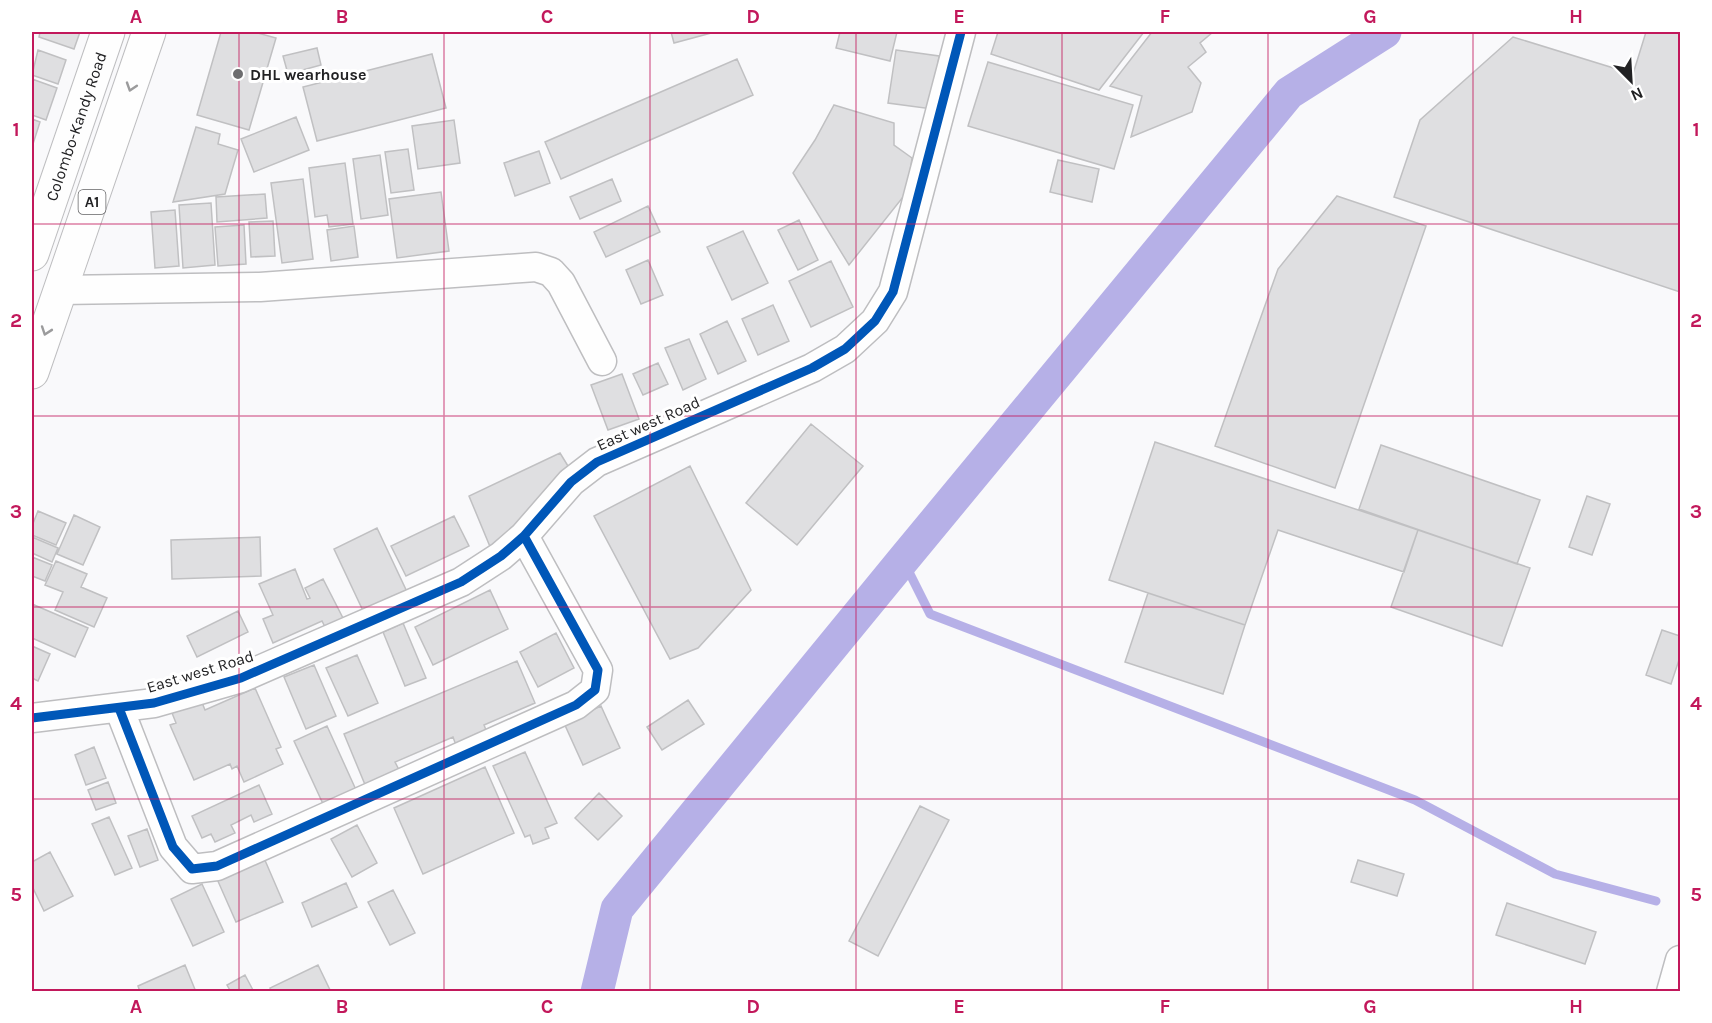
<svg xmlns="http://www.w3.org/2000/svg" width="1712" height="1023" font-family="Karla,sans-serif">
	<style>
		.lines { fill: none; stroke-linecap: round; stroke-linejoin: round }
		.stream { stroke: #b6b0e7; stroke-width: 9 }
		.canal { stroke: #b6b0e7; stroke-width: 33 }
		.building { fill: #dfdfe1; stroke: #c0c0c2; stroke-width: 1.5 }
		.minor-casing { stroke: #bebec0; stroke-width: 31 }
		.trunk-casing { stroke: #bebec0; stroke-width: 35 }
		.minor { stroke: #fefefe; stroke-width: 28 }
		.trunk { stroke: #fefefe; stroke-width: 33 }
		.cycleway-casing { stroke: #fff; stroke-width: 13 }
		.cycleway { stroke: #0057b8; stroke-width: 9 }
		.oneway { stroke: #9b9b9c }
		.grid { fill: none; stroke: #c2185b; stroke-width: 1.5; stroke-opacity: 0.55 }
		.poi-dot { fill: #6d6d6f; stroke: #fff; stroke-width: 2 }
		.labels { text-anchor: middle; stroke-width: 6; stroke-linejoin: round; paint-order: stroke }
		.shield { fill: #fff; stroke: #646466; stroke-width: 1.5 }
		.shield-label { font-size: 15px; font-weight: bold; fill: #222224 }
		.poi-label { font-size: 16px; font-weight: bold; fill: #222224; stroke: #fff; text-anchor: start }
		.street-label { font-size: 16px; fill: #222224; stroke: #fff }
		.neatline { fill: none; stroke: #c2185b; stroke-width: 2 }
		.grid-label { font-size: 20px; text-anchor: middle; font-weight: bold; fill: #c2185b }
	</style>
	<rect width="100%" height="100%" fill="#f9f9fb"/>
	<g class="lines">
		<path class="stream" d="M903 560 930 614 1415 800 1555 874 1656 901"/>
		<path class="canal" d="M597 992 617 909 903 560 1289 93 1385 32"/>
	</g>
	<path class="building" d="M40 32H80L74 49 39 37Z
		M221 32H254L276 38 249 130 197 115Z
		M671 32H715L674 43Z
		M840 32H897L890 61 836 48Z
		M998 32H1144L1099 90 991 54Z
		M1152 32H1213L1200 43 1206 52 1188 67 1201 83 1192 112 1131 137 1142 96 1110 86Z
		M1646 32H1680V292L1394 197 1420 120 1513 37 1633 74Z
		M317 48 321 65 288 74 283 56Z
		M38 50 66 60 58 84 32 75Z
		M896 50 939 56 932 109 888 103Z
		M432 54 446 108 317 141 303 87Z
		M737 59 753 95 561 179 545 142Z
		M988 62 1133 105 1114 169 968 126Z
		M32 79 57 88 46 120 32 115Z
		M834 105 894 123V145L912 158 907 192 849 265 793 173 815 140Z
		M296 117 309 150 254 172 241 139Z
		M32 119 40 122 32 147Z
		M454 120 460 163 418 169 412 126Z
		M196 127 220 134 218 144 238 150 225 194 173 202Z
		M408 149 414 190 391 193 385 152Z
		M539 151 550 183 515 196 504 163Z
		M380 155 388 215 361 219 353 159Z
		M1058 160 1099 169 1092 202 1050 192Z
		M345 163 353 224 329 227 327 215 315 217 309 168Z
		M303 179 313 259 282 263 271 183Z
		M612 179 621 201 580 219 570 197Z
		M441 192 449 251 397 258 389 199Z
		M265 194 267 218 217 222 216 197Z
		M1337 196 1426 226 1335 488 1215 446 1278 269Z
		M211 203 215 265 183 268 179 205Z
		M648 206 660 232 606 257 594 232Z
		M175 210 179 266 155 268 151 212Z
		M799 220 818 260 798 270 778 230Z
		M273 221 275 256 251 257 249 222Z
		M244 225 246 264 218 266 215 227Z
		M354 226 358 257 331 261 327 230Z
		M743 231 768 283 732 300 707 247Z
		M648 260 663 295 641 304 626 270Z
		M831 261 853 307 811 327 789 281Z
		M773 305 789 341 758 355 742 319Z
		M727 321 746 361 718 374 700 334Z
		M689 339 706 379 683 390 665 348Z
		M658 363 668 384 643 395 633 374Z
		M622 374 639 419 608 430 591 385Z
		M811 424 863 466 797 545 746 503Z
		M1155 442 1418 530 1404 572 1278 530 1245 625 1109 580Z
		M1381 445 1540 500 1517 564 1359 509Z
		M560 453 568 466 513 539 491 549 469 496Z
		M690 466 751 590 698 648 670 659 594 516Z
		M1587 496 1610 504 1592 555 1569 547Z
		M38 511 66 523 56 545 32 535V526Z
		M74 515 100 527 83 565 57 554Z
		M454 516 469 546 406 576 391 546Z
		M377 528 408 594 365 615 334 549Z
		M1418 530 1530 568 1502 646 1391 607Z
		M32 537 58 548 52 562 32 553Z
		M260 537 261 576 172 579 171 540Z
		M32 557 52 565 45 581 32 576Z
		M56 561 87 574 81 587 107 598 94 627 55 610 63 592 45 585Z
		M295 569 307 599 310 598 305 588 323 579 346 624 328 633 322 621 273 643 263 619 273 615 259 584Z
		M490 590 508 629 433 665 415 627Z
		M1148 593 1245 625 1223 694 1125 662Z
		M32 604 88 628 75 657 32 638Z
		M238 611 248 632 197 657 187 636Z
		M403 623 426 678 405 686 383 632Z
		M1662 630 1680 636V657L1671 684 1646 675Z
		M556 633 574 668 538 687 520 652Z
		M32 646 50 654 38 681 32 678Z
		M357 655 378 703 348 716 326 668Z
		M517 661 535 703 484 725 488 735 457 748 453 737 395 762 400 772 366 787 344 734Z
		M314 665 336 716 306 729 284 677Z
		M255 688 281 747 276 749 283 764 244 782 237 766 232 769 230 764 194 780 170 725 176 723 172 713 201 700 205 710Z
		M688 700 704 724 662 750 647 727Z
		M601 706 620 748 583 765 564 723Z
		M327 726 357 792 324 806 294 741Z
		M94 747 106 778 86 785 75 755Z
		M525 752 557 823 545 828 549 838 533 844 530 835 525 837 493 766Z
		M485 767 514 833 423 874 394 808Z
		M108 782 116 803 96 810 88 790Z
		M259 785 272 814 254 822 251 815 231 825 235 833 215 842 211 834 202 838 192 816Z
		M599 793 622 816 598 840 575 818Z
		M920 806 949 820 878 956 849 941Z
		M109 817 132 868 115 875 92 824Z
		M357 825 377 863 352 877 331 839Z
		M147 829 158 860 140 867 128 836Z
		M50 852 73 896 44 911 32 886V862Z
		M264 858 283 902 236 922 217 879Z
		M1358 860 1404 874 1397 896 1351 882Z
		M346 883 357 907 312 927 302 903Z
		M202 884 224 932 193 946 171 899Z
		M393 890 415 933 390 945 368 902Z
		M1507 903 1596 932 1585 964 1496 935Z
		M185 965 196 992H140L138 986Z
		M318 965 330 990 326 992H272L270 988Z
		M245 975 254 992H231L227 985Z"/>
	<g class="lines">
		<defs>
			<path id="minor" d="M60 290 260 287 536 267 551 272 561 283 602 361
				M119 708 173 847 192 869 217 866 576 705 595 690 598 670 524 536
				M32 718 154 703 241 678 461 582 501 556 524 536 571 482 597 462 812 368 845 349 875 321 893 292 961 32
				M1671 992 1680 960"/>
			<g id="trunk">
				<path id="s1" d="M32 254 108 32"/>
				<path d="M32 372 149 32"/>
			</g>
		</defs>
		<use href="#minor" class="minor-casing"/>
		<use href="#trunk" class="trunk-casing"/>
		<use href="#minor" class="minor"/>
		<use href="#trunk" class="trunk"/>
		<defs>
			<path id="cycleway" d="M119 708 173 847 192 869 217 866 576 705 595 690 598 670 524 536
				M32 718 154 703 241 678 461 582 501 556 524 536 571 482 597 462 812 368 845 349 875 321 893 292 961 32"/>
		</defs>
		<use href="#cycleway" class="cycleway-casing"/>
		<use href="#cycleway" class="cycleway"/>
	</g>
	<defs><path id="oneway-chevron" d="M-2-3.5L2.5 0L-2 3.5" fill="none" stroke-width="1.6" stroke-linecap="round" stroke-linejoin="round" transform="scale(1.5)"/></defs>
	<g class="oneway">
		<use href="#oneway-chevron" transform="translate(131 87) rotate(108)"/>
		<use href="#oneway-chevron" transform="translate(46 331) rotate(109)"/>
	</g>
	<path class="grid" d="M239 32V992M444 32V992M650 32V992M856 32V992M1062 32V992M1268 32V992M1473 32V992M32 224H1680M32 416H1680M32 607H1680M32 799H1680"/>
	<circle class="poi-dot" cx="238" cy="74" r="6"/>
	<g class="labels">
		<rect class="shield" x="78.5" y="190" width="27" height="24" rx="4.5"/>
		<g class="shield-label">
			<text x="92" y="207">A1</text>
		</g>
		<g class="poi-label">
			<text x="250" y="80">DHL wearhouse</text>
		</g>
		<g class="street-label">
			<text dy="6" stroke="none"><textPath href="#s1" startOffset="135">Colombo-Kandy Road</textPath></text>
			<text transform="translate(648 423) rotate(-24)" y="6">East west Road</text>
			<text transform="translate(200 671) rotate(-17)" y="6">East west Road</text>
		</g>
	</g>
	<rect width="1712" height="1023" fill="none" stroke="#ffffff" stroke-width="66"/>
	<g transform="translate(1631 81) rotate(156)" stroke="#ffffff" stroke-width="4.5" paint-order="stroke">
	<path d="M0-4.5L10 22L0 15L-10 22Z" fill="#222224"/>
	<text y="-9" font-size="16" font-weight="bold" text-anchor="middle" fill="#222224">N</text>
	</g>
	<rect x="33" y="33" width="1646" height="957" class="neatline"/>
	<g class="grid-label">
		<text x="136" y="23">A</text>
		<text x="342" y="23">B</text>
		<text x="547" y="23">C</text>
		<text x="753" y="23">D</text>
		<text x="959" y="23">E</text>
		<text x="1165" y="23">F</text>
		<text x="1370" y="23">G</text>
		<text x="1576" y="23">H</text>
		<text x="16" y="136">1</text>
		<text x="1696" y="136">1</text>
		<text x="16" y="327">2</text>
		<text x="1696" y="327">2</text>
		<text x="16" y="518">3</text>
		<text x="1696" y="518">3</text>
		<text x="16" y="710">4</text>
		<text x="1696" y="710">4</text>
		<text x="16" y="901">5</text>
		<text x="1696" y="901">5</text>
		<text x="136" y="1013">A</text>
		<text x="342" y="1013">B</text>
		<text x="547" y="1013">C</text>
		<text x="753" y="1013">D</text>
		<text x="959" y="1013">E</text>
		<text x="1165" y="1013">F</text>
		<text x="1370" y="1013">G</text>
		<text x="1576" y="1013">H</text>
	</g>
</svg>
